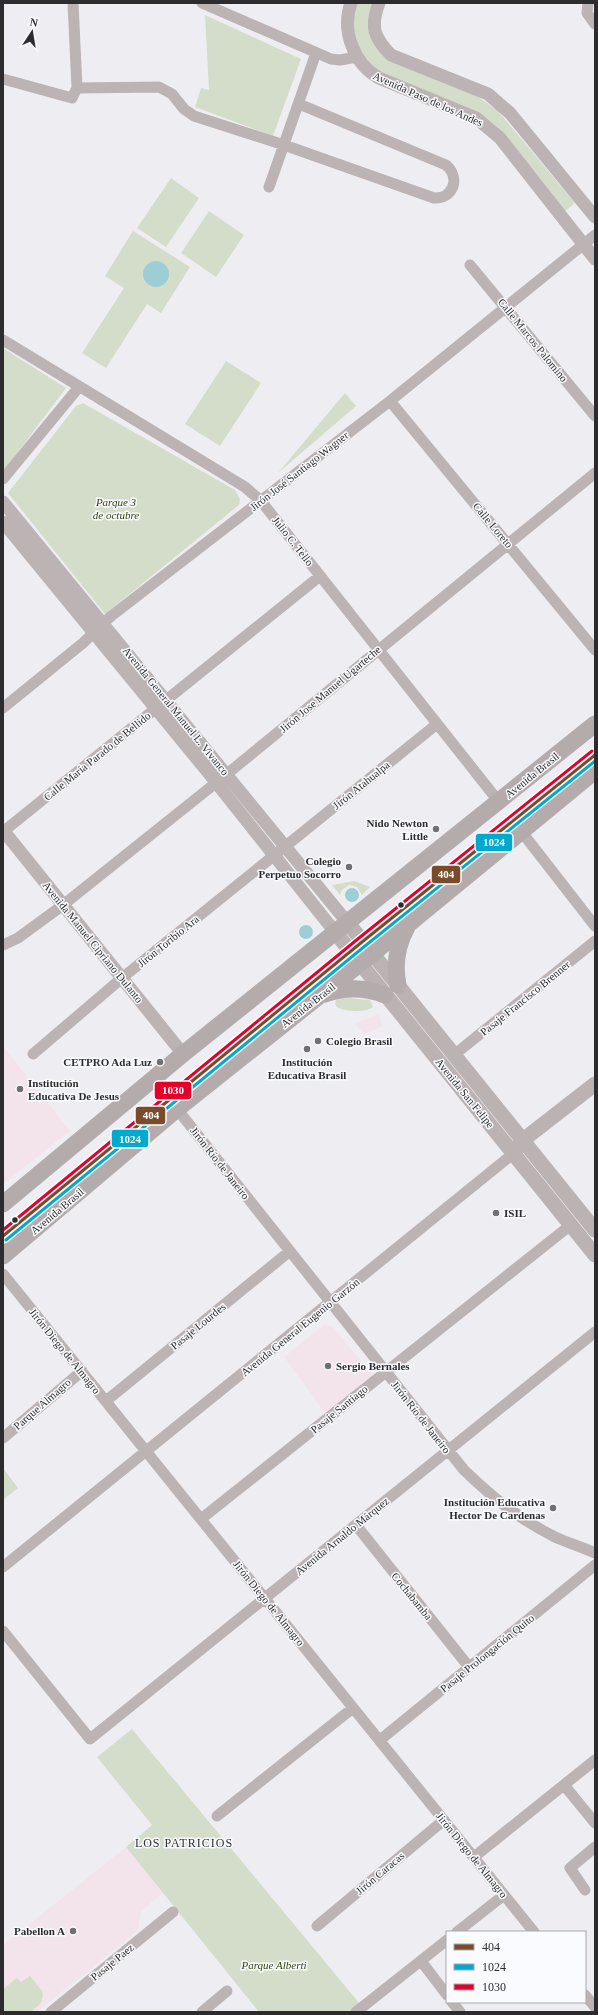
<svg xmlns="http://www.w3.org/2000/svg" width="598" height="2015" font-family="Georgia,serif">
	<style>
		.education { fill: #f2e4ea }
		.green { fill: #d4ddca }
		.water { fill: #9eced5 }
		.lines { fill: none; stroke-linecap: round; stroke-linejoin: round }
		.minor { stroke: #bbb3b4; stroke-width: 11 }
		.tertiary { stroke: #bbb3b4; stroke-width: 13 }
		.secondary { stroke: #bbb2b3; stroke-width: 15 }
		.primary { stroke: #b4abac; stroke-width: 17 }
		.bus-1-casing { stroke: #fafbfe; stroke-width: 6 }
		.bus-2-casing { stroke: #fafbfe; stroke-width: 6 }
		.bus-3-casing { stroke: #fafbfe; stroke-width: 6 }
		.bus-1 { stroke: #7a4b2a; stroke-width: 3 }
		.bus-2 { stroke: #00a9ce; stroke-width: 3 }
		.bus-3 { stroke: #e4002b; stroke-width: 3 }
		.poi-dot { fill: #707073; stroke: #fafbfe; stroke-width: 1.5 }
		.bus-dot { fill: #2c2c2e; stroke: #fafbfe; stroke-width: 1.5 }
		.labels { text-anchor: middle; stroke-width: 3; stroke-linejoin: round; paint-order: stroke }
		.street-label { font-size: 11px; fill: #2c2c2e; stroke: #fafbfe }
		.park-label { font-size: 11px; font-style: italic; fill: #2f430f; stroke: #fafbfe }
		.poi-label { font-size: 11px; font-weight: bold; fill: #2c2c2e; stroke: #fafbfe; text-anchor: end }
		.neighbourhood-label { font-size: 12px; letter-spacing: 1px; fill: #2c2d31; stroke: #fafbfe }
		.line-badge { stroke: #fafbfe; stroke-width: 1.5 }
		.badge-label { font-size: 11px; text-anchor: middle; font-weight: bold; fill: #fff }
	</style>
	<rect width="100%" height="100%" fill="#eeeef2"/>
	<path class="education" d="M378 1014 383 1026 364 1034 355 1024Z
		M3 1046 70 1131 3 1184Z
		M324 1325 333 1327 373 1375 325 1413 284 1357Z
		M126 1847 163 1893 141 1911 138 1931 37 2012H3V1945Z"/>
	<path class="green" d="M357 3H373V39L477 96 498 111 575 203 563 213 503 136 380 73C375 68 369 63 364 58 354 44 351 18 357 3Z
		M205 15 301 59 273 136 195 107 201 88 209 90Z
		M171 178 199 198 166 247 137 228Z
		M209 211 244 235 216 277 181 253Z
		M133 231 190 267 161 313 147 304 106 368 82 353 124 288 105 276Z
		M3 348 66 388 3 472Z
		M226 361 261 383 220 446 185 424Z
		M345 393 356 406 278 473Z
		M83 403 235 490 240 499 239 505 105 614 8 493 76 406Z
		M354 881 370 887 362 895 357 887 349 885 342 890 340 895 332 885Z
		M349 998 370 1000 373 1007C365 1013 345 1012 337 1007L335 1004 336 1000Z
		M3 1468 18 1488 3 1500Z
		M132 1729 360 2004 350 2012H259L126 1847 152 1825 97 1757Z
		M30 1976 42 1991 43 1996 40 2004 31 2012H3V1989L17 1978 21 1982Z"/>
	<path class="water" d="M143 274a13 13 0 1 1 26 0a13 13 0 1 1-26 0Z
		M345 895a7 7 0 1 1 14 0a7 7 0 1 1-14 0Z
		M299 932a7 7 0 1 1 14 0a7 7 0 1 1-14 0Z"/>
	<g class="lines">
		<path class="minor" d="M73 3 77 88
			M202 3 331 59 340 60 357 57
			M588 3 587 13 595 24
			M3 79 72 98 77 88 159 87 172 94 184 109 194 116 284 145 434 198C453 199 461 178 446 165L299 104
			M269 187 316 53
			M470 265 595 416
			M3 340 245 487 261 501 499 802
			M390 401 595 650
			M3 479 79 387
			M3 708 83 643 110 617 390 401 595 235
			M4 831 320 576
			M521 831 595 926
			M3 945 18 938 63 905 227 774 595 473
			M33 1054 122 978 437 724
			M454 1055 595 941
			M177 1109 464 1470C493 1498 519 1519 555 1537 568 1543 582 1547 595 1553
			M3 1274 534 1932
			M106 1401 290 1251
			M3 1438 82 1371
			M201 1519 572 1224
			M356 1525 469 1667
			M3 1567 514 1153
			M3 1631 90 1739 595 1332
			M380 1740 595 1565
			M564 1785 595 1823
			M217 1816 353 1708
			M474 1857 595 1760
			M585 1890 570 1868 595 1847
			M317 1926 444 1820
			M457 1932 504 1895
			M421 1961 447 1995
			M585 1995 595 2007
			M452 2002 460 2012
			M51 2012 173 1912
			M202 2012 227 1991
			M356 2012 447 1940"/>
		<path class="tertiary" d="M351 3C341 31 354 64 379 78L476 118 500 138 595 259
			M379 3C370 27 374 38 391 55L488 94 510 113 595 217
			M3 502 347 922
			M3 522 207 771 335 932
			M3 830 183 1054"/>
		<path class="secondary" d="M347 922 595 1230
			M335 932 595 1255
			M517 1148 523 1140 595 1084"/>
		<path class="primary" d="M398 985C394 965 397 945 407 927
			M325 994C345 987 365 987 385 995
			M3 1204 183 1054 595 724
			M3 1256 177 1109 372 954 595 771"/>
		<defs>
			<path id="bus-1" d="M3 1236 362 942 595 755"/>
			<path id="bus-2" d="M6 1240 365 946 595 761"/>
			<path id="bus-3" d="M3 1230 359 938 592 751"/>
		</defs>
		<use href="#bus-1" class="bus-1-casing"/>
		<use href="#bus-2" class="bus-2-casing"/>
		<use href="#bus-3" class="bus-3-casing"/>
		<use href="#bus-1" class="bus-1"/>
		<use href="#bus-2" class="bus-2"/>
		<use href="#bus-3" class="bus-3"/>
	</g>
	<g class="poi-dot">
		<circle cx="436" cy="829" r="4"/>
		<circle cx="349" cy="867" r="4"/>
		<circle cx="318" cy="1041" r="4"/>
		<circle cx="307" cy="1049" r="4"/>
		<circle cx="160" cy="1062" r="4"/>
		<circle cx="20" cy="1089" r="4"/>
		<circle cx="496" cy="1213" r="4"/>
		<circle cx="328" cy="1366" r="4"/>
		<circle cx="553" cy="1508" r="4"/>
		<circle cx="73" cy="1931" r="4"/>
	</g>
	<g class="bus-dot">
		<circle cx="401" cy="905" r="3.5"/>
		<circle cx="15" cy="1220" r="3.5"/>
	</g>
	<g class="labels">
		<g class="street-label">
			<text transform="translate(428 99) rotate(24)" y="4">Avenida Paso de los Andes</text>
			<text transform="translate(533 340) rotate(51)" y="4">Calle Marcos Palomino</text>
			<text transform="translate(299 471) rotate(-38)" y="4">Jirón José Santiago Wagner</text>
			<text transform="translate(493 525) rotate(50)" y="4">Calle Loreto</text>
			<text transform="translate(293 541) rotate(52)" y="4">Julio C. Tello</text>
			<text transform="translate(330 689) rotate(-40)" y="4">Jirón Jose Manuel Ugarteche</text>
			<text transform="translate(176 711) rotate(51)" y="4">Avenida General Manuel L. Vivanco</text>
			<text transform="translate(97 756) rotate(-39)" y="4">Calle María Parado de Bellido</text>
			<text transform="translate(532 775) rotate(-39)" y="4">Avenida Brasil</text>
			<text transform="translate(361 785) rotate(-39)" y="4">Jirón Atahualpa</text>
			<text transform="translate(168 941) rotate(-39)" y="4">Jirón Toribio Ara</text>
			<text transform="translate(93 942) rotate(51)" y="4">Avenida Manuel Cipriano Dulanto</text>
			<text transform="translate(525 998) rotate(-39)" y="4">Pasaje Francisco Brenner</text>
			<text transform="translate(308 1005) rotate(-38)" y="4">Avenida Brasil</text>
			<text transform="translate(465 1093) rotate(51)" y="4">Avenida San Felipe</text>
			<text transform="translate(220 1163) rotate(52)" y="4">Jirón Río de Janeiro</text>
			<text transform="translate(57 1211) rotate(-40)" y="4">Avenida Brasil</text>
			<text transform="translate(198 1326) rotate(-39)" y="4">Pasaje Lourdes</text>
			<text transform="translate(300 1327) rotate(-39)" y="4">Avenida General Eugenio Garzón</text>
			<text transform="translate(65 1351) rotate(51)" y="4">Jirón Diego de Almagro</text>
			<text transform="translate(42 1404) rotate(-41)" y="4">Parque Almagro</text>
			<text transform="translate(339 1409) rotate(-39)" y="4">Pasaje Santiago</text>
			<text transform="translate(421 1417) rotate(52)" y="4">Jirón Río de Janeiro</text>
			<text transform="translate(342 1536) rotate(-39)" y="4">Avenida Arnaldo Márquez</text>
			<text transform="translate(412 1596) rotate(51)" y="4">Cochabamba</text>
			<text transform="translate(269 1603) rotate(51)" y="4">Jirón Diego de Almagro</text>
			<text transform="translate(487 1653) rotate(-39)" y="4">Pasaje Prolongación Quito</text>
			<text transform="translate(472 1855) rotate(51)" y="4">Jirón Diego de Almagro</text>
			<text transform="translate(380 1873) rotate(-40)" y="4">Jirón Caracas</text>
			<text transform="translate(112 1962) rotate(-39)" y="4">Pasaje Paez</text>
		</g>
		<g class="park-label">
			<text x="116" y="506">Parque 3<tspan x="116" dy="13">de octubre</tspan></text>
			<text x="274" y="1969">Parque Alberti</text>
		</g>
		<g class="poi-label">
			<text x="428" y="827">Nido Newton<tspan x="428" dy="13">Little</tspan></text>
			<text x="341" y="865">Colegio<tspan x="341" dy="13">Perpetuo Socorro</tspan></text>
			<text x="326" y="1045" text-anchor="start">Colegio Brasil</text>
			<text x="152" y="1066">CETPRO Ada Luz</text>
			<text x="307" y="1066" text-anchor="middle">Institución<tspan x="307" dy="13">Educativa Brasil</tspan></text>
			<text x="28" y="1087" text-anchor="start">Institución<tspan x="28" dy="13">Educativa De Jesus</tspan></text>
			<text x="504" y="1217" text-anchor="start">ISIL</text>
			<text x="336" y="1370" text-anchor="start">Sergio Bernales</text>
			<text x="545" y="1506">Institución Educativa<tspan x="545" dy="13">Hector De Cardenas</tspan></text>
			<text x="65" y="1935">Pabellon A</text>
		</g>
		<g class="neighbourhood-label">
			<text x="184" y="1847">LOS PATRICIOS</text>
		</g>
	</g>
	<g class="line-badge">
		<rect x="475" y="833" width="38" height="19" rx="4" fill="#00a9ce"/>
		<rect x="431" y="865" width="30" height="19" rx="4" fill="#7a4b2a"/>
		<rect x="154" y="1081" width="38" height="19" rx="4" fill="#e4002b"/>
		<rect x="135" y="1106" width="31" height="19" rx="4" fill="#7a4b2a"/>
		<rect x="111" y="1129" width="38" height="19" rx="4" fill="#00a9ce"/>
	</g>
	<g class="badge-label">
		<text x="494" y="846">1024</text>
		<text x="446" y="878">404</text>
		<text x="173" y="1094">1030</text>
		<text x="151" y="1119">404</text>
		<text x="130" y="1143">1024</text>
	</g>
	<rect width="598" height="2015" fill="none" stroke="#2c2c2e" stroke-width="8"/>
	<rect x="446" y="1931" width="140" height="72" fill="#fafbfe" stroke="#a8a8ab"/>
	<rect x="454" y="1944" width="20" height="6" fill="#7a4b2a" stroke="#a8a8ab"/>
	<text x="482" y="1951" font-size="12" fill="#2c2c2e">404</text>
	<rect x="454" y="1964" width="20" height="6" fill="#00a9ce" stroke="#a8a8ab"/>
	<text x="482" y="1971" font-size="12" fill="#2c2c2e">1024</text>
	<rect x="454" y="1984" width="20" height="6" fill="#e4002b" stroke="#a8a8ab"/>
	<text x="482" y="1991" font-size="12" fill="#2c2c2e">1030</text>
	<g transform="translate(32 32) rotate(12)" stroke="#fafbfe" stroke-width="3" paint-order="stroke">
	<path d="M0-3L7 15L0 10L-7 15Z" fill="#2c2c2e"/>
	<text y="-6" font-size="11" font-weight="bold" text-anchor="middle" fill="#2c2c2e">N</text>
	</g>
</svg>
